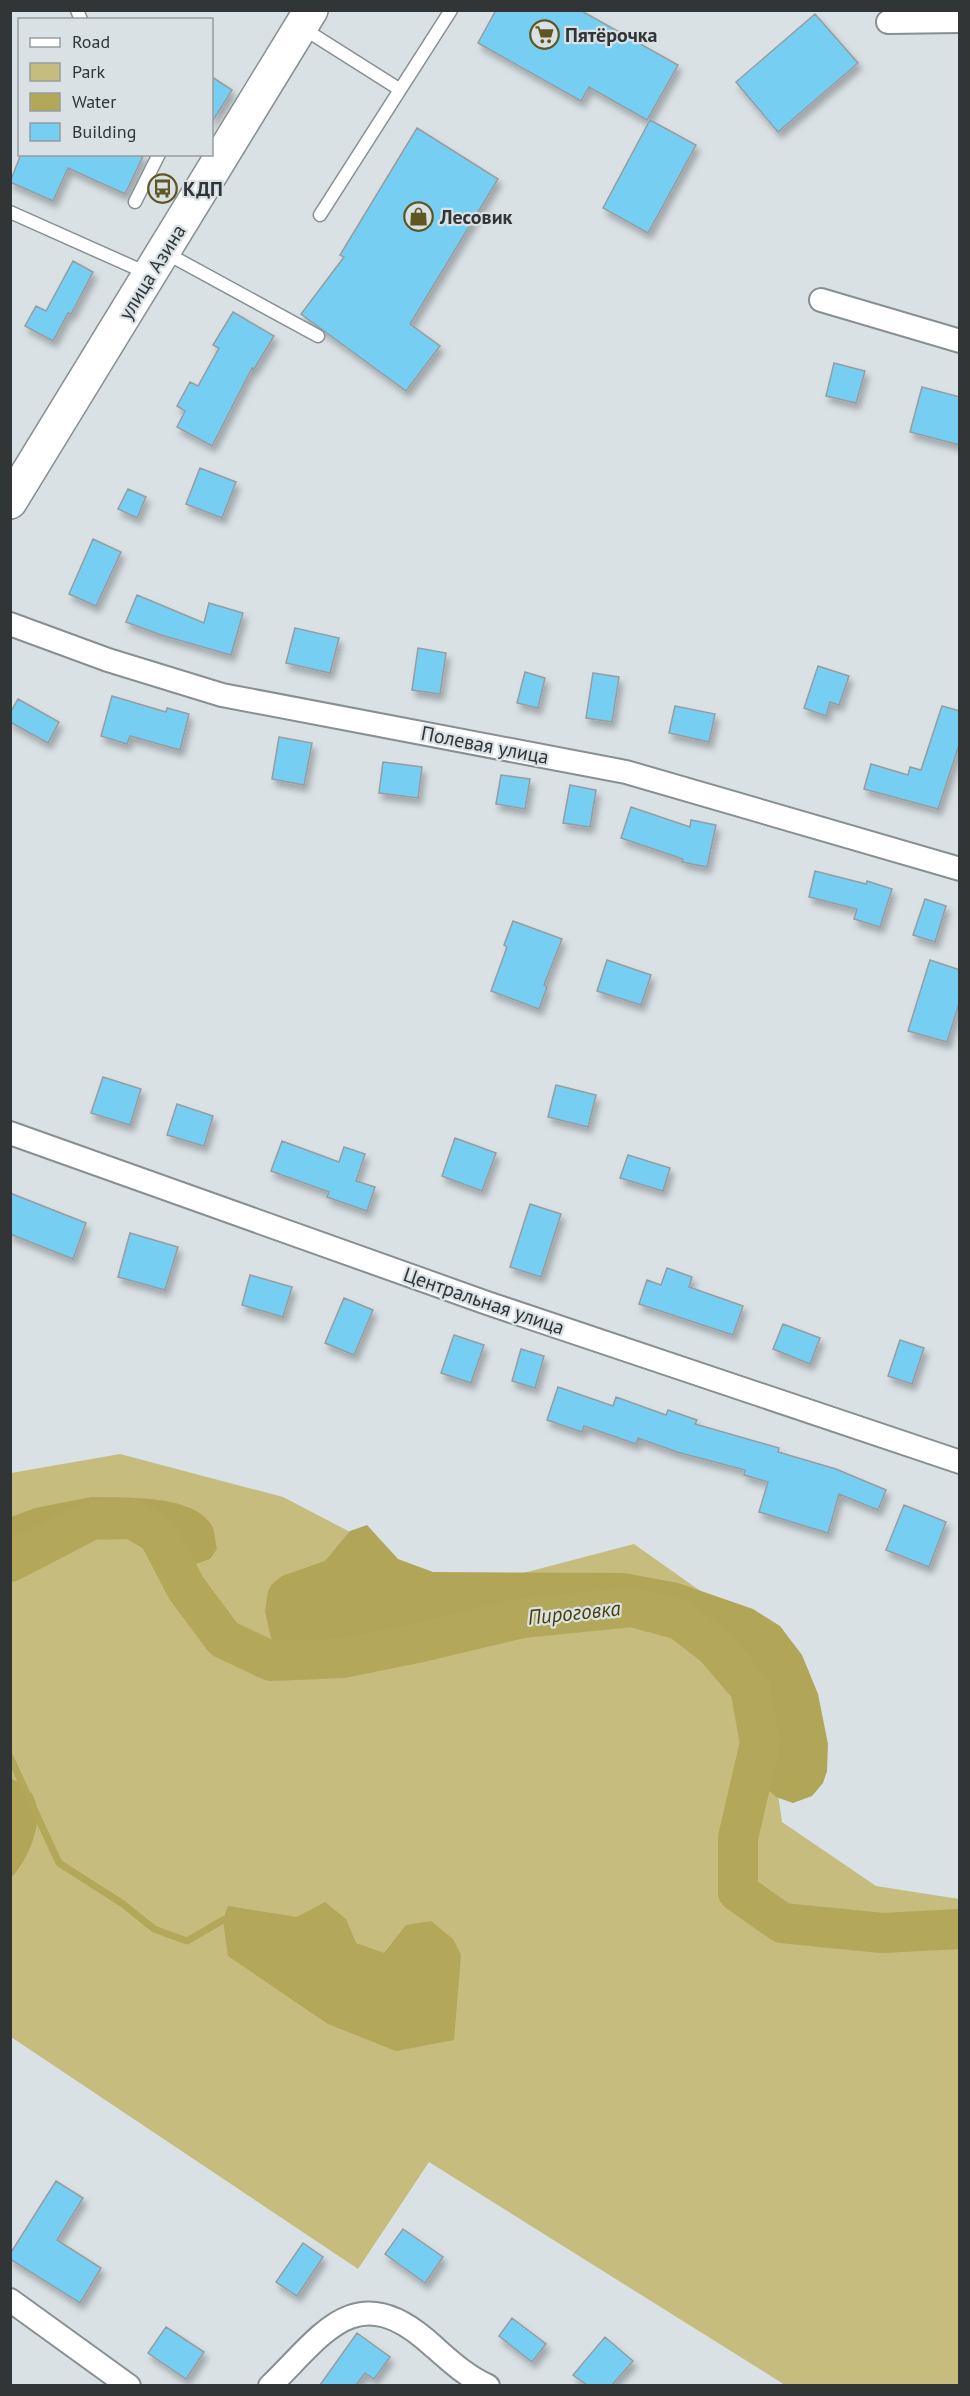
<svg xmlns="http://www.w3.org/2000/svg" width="970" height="2396" font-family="'PT Sans',sans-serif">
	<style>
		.green { fill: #c5bc7e }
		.forest { fill: #b1a557 }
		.water { fill: #b3a759 }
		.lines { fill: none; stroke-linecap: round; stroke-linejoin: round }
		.stream { stroke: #b3a759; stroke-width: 7 }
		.river { stroke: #b3a759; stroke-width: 40 }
		.building { fill: #76cff3; stroke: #969da0; stroke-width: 1.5; filter: url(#shadow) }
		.service-casing { stroke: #888f92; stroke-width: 15 }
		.minor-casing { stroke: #888f92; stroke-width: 26 }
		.primary-casing { stroke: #888f92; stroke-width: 36 }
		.service { stroke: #fff; stroke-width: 12 }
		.minor { stroke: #fff; stroke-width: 22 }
		.primary { stroke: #fff; stroke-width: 33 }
		.labels { text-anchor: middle; stroke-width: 4.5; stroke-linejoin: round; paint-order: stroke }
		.poi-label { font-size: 20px; font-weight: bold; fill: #313536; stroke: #d9e1e5; text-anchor: start }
		.street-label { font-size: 20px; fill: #313536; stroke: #d9e1e5 }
		.water-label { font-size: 21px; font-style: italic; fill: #483f00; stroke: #d9e1e5 }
	</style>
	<defs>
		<filter id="shadow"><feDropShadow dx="3.5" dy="6" stdDeviation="3" flood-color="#0004"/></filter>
	</defs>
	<rect width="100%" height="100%" fill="#d9e1e5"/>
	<path class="green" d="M120 1454 283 1497 377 1546 398 1597 504 1578 634 1544 754 1629 782 1822 876 1886 959 1899V2385H785L429 2162 358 2269 11 2037V1473Z"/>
	<path class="forest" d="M92 1497C124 1498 194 1494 212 1526 215 1532 215 1542 217 1549L210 1559C204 1561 195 1565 188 1565 167 1563 155 1541 137 1534 97 1517 52 1556 21 1577L11 1581V1517L35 1508Z
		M367 1525 398 1559 433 1572 624 1573 678 1583 753 1609 780 1626 802 1655 818 1694 828 1744 827 1771 823 1783 812 1796 793 1803 776 1797 755 1778 749 1761 750 1743 766 1704 764 1692 754 1676 716 1640 696 1625 663 1608 624 1599 570 1598 535 1603 408 1638 291 1651 278 1647 271 1638 265 1611 268 1591 272 1584 282 1576 325 1561 350 1531Z
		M10 1779C57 1791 34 1854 11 1878Z"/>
	<path class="water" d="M325 1902 346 1919 356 1943 384 1953 406 1925 431 1921 453 1939 461 1955 454 2040 396 2051 328 2024 228 1956 223 1920 228 1906 297 1917Z"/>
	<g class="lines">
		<path class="stream" d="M10 1757 59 1863 123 1904 154 1929 187 1941 223 1920"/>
		<path class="river" d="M10 1562 91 1520 132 1519 158 1534 186 1588 224 1639 271 1661 343 1658 417 1643 522 1618 632 1607 680 1620 715 1647 750 1688 760 1743 738 1838V1892L782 1923 882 1933 960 1929"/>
	</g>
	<path class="building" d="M496 10H580L678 65 647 120 589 87 581 101 478 43Z
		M815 14 858 63 778 132 736 82Z
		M212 77 232 90 212 122Z
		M650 120 696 145 648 233 603 208Z
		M417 128 498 179 410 324 440 346 406 391 301 314 344 257 340 255Z
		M21 154H144L125 194 68 168 53 201 10 182Z
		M73 261 93 272 71 314 68 313 53 341 25 326 36 306 46 311Z
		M233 312 274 336 254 369 252 368 212 446 177 427 185 411 177 406 190 382 198 386 219 348 213 345Z
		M834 363 865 371 856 403 826 396Z
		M922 387 960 397V445L910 432Z
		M200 468 236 482 222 518 186 504Z
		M128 489 146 497 137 518 118 509Z
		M93 539 121 552 96 606 69 594Z
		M137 595 204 623 209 603 243 613 231 655 161 635 126 622Z
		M295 628 339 638 330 673 286 663Z
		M418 648 446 653 440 694 412 690Z
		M818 666 849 676 839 705 830 702 826 716 804 708Z
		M525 672 545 678 538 708 517 703Z
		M593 673 619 677 612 722 586 718Z
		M112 696 166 712 167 708 189 714 180 750 130 736 127 744 101 736Z
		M18 699 59 722 48 743 10 722V713Z
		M675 706 715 714 709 742 669 733Z
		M942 706 960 711V742L938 809 864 789 871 764 908 775 910 767 921 770Z
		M279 737 312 743 304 785 272 779Z
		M383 762 422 767 418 798 379 793Z
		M501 775 530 779 525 809 496 804Z
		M570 785 596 790 590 827 563 823Z
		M631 807 690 827 691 820 716 825 707 867 682 862 683 859 621 838Z
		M815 871 866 884 867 881 892 889 880 927 854 919 857 909 809 897Z
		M925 899 946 906 935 942 913 935Z
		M513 921 562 939 544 985 547 987 539 1009 491 991 507 947 504 945Z
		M607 960 651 975 641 1005 597 991Z
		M930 960 960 970V1000L947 1042 908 1031Z
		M103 1077 141 1089 130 1125 91 1113Z
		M556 1085 596 1095 588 1127 548 1117Z
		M177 1104 213 1116 204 1146 167 1135Z
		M455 1138 496 1153 482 1191 442 1176Z
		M282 1141 339 1162 344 1147 365 1154 356 1181 375 1187 367 1211 327 1197 329 1192 271 1171Z
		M628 1155 670 1168 663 1191 620 1178Z
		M10 1193 86 1223 73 1259 10 1234Z
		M530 1204 561 1214 541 1277 510 1267Z
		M130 1233 178 1247 165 1290 118 1277Z
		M667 1268 692 1277 689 1287 743 1306 733 1335 639 1304 647 1280 661 1285Z
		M250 1275 292 1287 283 1317 242 1305Z
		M344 1298 373 1310 354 1355 325 1343Z
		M783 1324 820 1338 810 1364 773 1349Z
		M454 1335 484 1345 471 1383 441 1373Z
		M900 1340 924 1348 912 1384 888 1376Z
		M521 1349 544 1356 535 1388 512 1381Z
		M558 1387 613 1406 616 1397 666 1415 668 1410 697 1420 695 1424 779 1448 778 1452 836 1469 886 1490 878 1510 839 1494 828 1533 759 1512 768 1482 744 1475 745 1470 677 1452 638 1438 636 1444 584 1426 582 1432 547 1420Z
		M904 1505 946 1522 929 1567 886 1550Z
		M56 2181 83 2198 57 2240 101 2268 80 2303 10 2259V2254Z
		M403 2229 443 2257 425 2283 385 2254Z
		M303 2243 323 2257 297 2296 276 2282Z
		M512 2318 546 2344 532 2362 499 2336Z
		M166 2327 204 2352 186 2379 148 2353Z
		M357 2333 390 2357 374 2379 365 2373 356 2385H320Z
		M605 2337 633 2361 612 2385H587L573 2375Z"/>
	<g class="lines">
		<defs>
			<path id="service" d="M77 10 81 20
				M301 27 399 89
				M135 202 159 154
				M10 212 149 274
				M320 215 451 10
				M164 252 318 336"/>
			<path id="minor" d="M888 22 960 21
				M821 300 960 341
				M10 624 108 660 222 695 626 772 960 869
				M10 1133 487 1303 960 1462
				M10 2300 129 2386
				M270 2386C321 2337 354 2279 425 2339 445 2356 463 2375 488 2386"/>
			<path id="primary" d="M10 502 311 10"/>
		</defs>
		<use href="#service" class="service-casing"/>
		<use href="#minor" class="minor-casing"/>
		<use href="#primary" class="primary-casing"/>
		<use href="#service" class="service"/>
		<use href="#minor" class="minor"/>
		<use href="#primary" class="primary"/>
	</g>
	<defs>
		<symbol id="supermarket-ring" viewBox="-11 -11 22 22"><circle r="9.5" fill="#d9e1e5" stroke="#5f5723" stroke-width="1.5"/><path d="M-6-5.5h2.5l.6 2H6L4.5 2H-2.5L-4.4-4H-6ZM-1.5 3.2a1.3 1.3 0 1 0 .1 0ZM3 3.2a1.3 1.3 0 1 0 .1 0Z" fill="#5f5723"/></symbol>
		<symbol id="bus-ring" viewBox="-11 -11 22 22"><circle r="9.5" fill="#d9e1e5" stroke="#5f5723" stroke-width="1.5"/><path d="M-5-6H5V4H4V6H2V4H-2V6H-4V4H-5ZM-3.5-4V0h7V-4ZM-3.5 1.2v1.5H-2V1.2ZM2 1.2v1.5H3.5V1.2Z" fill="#5f5723"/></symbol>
		<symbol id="shop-ring" viewBox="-11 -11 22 22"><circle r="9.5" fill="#d9e1e5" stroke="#5f5723" stroke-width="1.5"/><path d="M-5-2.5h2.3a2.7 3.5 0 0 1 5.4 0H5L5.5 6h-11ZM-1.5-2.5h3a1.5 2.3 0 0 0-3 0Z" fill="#5f5723"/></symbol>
	</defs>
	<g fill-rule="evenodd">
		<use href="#supermarket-ring" x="528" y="18" width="33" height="33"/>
		<use href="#bus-ring" x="146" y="172" width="33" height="33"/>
		<use href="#shop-ring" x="402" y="200" width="33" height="33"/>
	</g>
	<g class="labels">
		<g class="poi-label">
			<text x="565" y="42">Пятёрочка</text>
			<text x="183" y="196">КДП</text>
			<text x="440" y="224">Лесовик</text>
		</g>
		<g class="street-label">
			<text transform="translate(152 272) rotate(-58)" y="7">улица Азина</text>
			<text transform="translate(485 745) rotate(11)" y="7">Полевая улица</text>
			<text transform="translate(484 1301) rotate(19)" y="7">Центральная улица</text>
		</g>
		<g class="water-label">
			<text transform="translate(574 1613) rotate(-6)" y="7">Пироговка</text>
		</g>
	</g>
	<rect width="970" height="2396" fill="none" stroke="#313536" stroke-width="24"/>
	<rect x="18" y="18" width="195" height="138" fill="#d9e1e5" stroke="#969c9f" stroke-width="1.5"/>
	<rect x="30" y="38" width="30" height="9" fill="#ffffff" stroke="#969c9f" stroke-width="1.5"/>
	<text x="72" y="48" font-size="18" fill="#313536">Road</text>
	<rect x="30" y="63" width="30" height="18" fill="#c5bc7e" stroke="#969c9f" stroke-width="1.5"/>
	<text x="72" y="78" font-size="18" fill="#313536">Park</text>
	<rect x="30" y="93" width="30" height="18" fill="#b3a759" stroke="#969c9f" stroke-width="1.5"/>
	<text x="72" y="108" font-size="18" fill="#313536">Water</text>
	<rect x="30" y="123" width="30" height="18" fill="#76cff3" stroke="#969c9f" stroke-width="1.5"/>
	<text x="72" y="138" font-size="18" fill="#313536">Building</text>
</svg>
